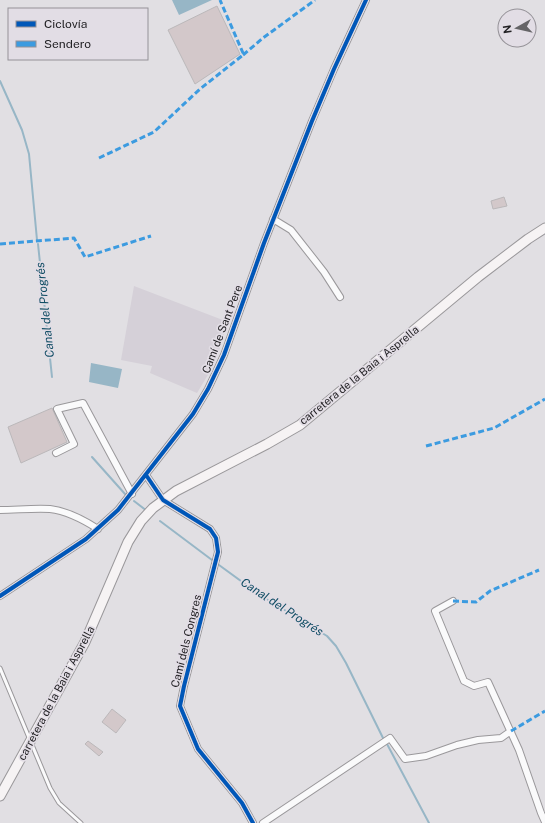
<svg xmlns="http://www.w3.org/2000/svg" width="545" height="823" font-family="'Public Sans',sans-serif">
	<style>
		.built { fill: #d5d0d8 }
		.water { fill: #97b6c6 }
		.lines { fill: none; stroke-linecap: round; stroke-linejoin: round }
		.stream { stroke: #97b6c6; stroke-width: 2 }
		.building { fill: #d3c8ca; stroke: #bbb8ba }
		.lane-casing { stroke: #9a989b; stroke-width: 5 }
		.street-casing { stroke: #9a989b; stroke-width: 8 }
		.secondary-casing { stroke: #9a989b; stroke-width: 11 }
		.lane { stroke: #fafafb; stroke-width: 3 }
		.street { stroke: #fafafb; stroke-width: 6 }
		.secondary { stroke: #f6f3f4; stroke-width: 9 }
		.quiet { stroke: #3c9be0; stroke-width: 3; stroke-dasharray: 6 3; stroke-linecap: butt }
		.cycleway-casing { stroke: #e2dde5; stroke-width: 6 }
		.cycleway { stroke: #0057b8; stroke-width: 4 }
		.labels { text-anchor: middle; stroke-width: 3.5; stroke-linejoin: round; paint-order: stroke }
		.street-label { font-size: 11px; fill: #222124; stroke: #e2dde5 }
		.water-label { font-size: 12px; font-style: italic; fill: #104d64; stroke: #e2dde5 }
	</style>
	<rect width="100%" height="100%" fill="#e1dfe3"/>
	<path class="built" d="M134 286 228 322 215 363 197 393 150 373 152 366 121 360Z"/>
	<path class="water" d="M172 0H212L179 15Z
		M91 363 122 369 118 388 89 382Z"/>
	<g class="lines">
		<path class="stream" d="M0 81 22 130 29 154 37 240
			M38 244 52 377
			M92 457 125 494
			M134 501 147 511
			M160 521 212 560
			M219 565 260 595 327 636 336 646 346 663 383 738
			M387 744 429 823"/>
	</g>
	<path class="building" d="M217 6 240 54 195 84 168 30Z
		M504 197 507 206 493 209 491 201Z
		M52 408 67 442 21 463 8 427Z
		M112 709 126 720 116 733 102 722Z
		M88 741 103 752 99 756 85 744Z"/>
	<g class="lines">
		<defs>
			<path id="lane" d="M0 668 50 788 59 803 81 823"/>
			<path id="street" d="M273 219 291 230 324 272 340 297
				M56 453 74 444 57 409 83 403 132 494
				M146 475 163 500 210 529 216 538 218 552 184 686 180 706 198 749 242 803 253 823
				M0 510C16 510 33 508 50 509 67 511 84 520 98 529
				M0 596 86 539 118 510 193 414 208 389 224 355 264 243 312 121 334 69 366 0
				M453 601 435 611 464 681 474 686 488 682 519 750 541 813 545 822
				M263 823 390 738 405 759 426 756 457 745 478 740 501 738 511 731"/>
			<path id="secondary" d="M0 796 85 642 128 542 141 521 153 508 176 491 267 444 300 425 478 277 528 239 545 228"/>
		</defs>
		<use href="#lane" class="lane-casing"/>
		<use href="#street" class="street-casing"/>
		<use href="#secondary" class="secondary-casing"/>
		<use href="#lane" class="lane"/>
		<use href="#street" class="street"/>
		<use href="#secondary" class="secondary"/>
		<path class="quiet" d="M243 55 263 38 315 0
			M99 158 154 132 200 89 243 55V53L220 0
			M0 244 74 238 85 257 151 236
			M426 446 494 428 545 399
			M453 601 476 602 490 591 539 570
			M511 731 545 711"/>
		<defs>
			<path id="cycleway" d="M146 475 163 500 210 529 216 538 218 552 184 686 180 706 198 749 242 803 253 823
				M0 596 86 539 118 510 193 414 208 389 224 355 264 243 312 121 334 69 366 0"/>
		</defs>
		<use href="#cycleway" class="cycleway-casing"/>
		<use href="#cycleway" class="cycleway"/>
	</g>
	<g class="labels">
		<g class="street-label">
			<text transform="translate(222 329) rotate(-69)" y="4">Camí de Sant Pere</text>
			<text transform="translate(359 375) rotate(-39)" y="4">carretera de la Baia i Asprella</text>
			<text transform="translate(186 641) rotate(-76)" y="4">Camí dels Congres</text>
			<text transform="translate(56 693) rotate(-62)" y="4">carretera de la Baia i Asprella</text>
		</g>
		<g class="water-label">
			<text transform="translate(45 310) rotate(-96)" y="4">Canal del Progrés</text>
			<text transform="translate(282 607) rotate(33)" y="4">Canal del Progrés</text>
		</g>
	</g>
	<rect x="8" y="8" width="140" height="52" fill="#e2dde5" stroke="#959298"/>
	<rect x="16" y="21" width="20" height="6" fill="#0057b8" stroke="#959298"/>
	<text x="44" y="28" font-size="12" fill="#222124">Ciclovía</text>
	<rect x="16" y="41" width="20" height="6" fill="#3c9be0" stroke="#959298"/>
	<text x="44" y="48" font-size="12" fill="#222124">Sendero</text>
	<g transform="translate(517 28) rotate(262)"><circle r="19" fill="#e2dde5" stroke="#959298"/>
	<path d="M0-3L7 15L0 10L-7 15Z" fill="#656467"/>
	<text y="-6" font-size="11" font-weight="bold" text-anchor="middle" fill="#222124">N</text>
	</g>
</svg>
